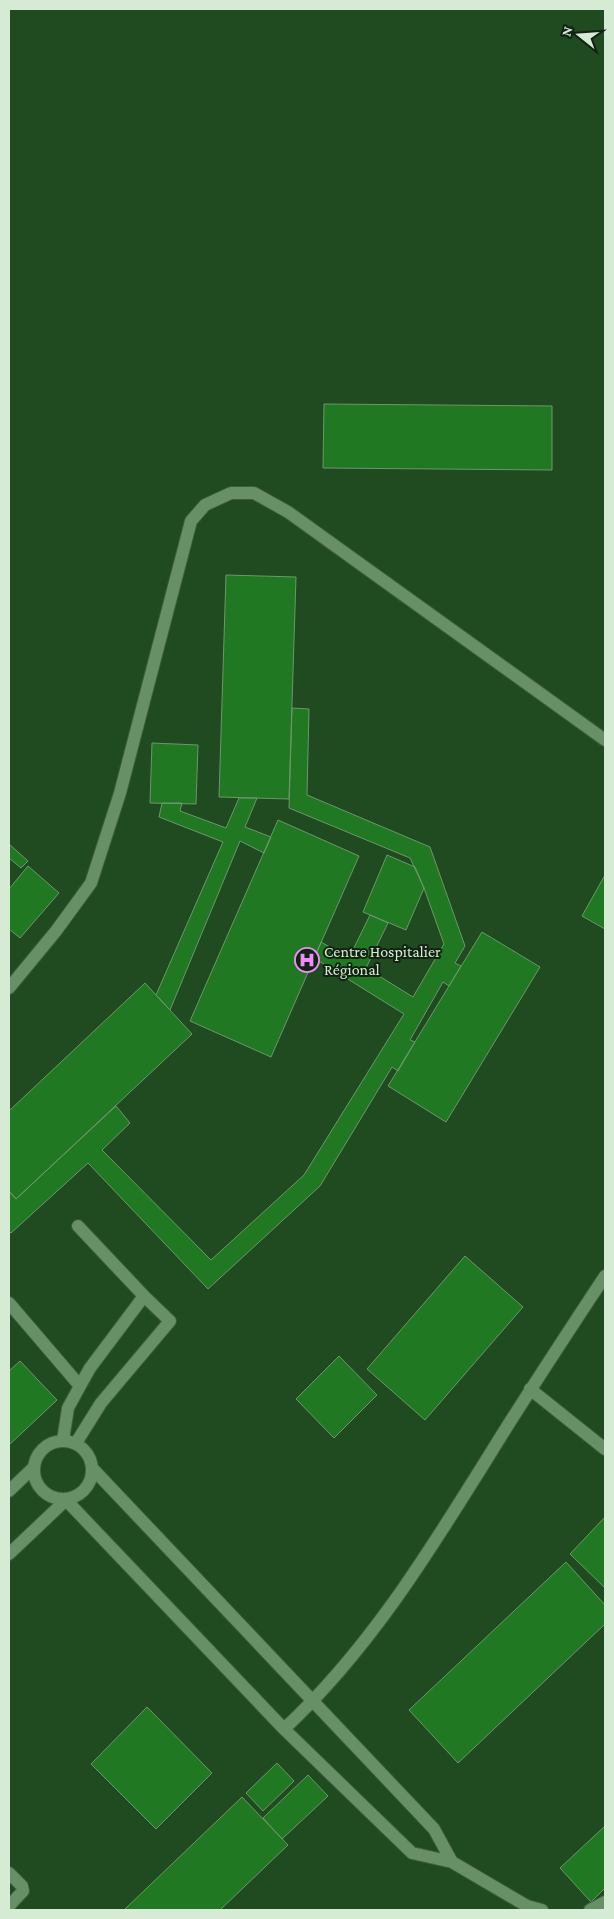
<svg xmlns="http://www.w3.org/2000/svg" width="614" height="1919" font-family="'Crimson Pro',serif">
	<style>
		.built { fill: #204a20 }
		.building { fill: #207822; stroke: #6e966c }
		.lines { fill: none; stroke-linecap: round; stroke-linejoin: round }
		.lane-casing { stroke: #3d5d3d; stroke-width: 14 }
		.lane { stroke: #689066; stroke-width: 12 }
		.labels { text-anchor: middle; stroke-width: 4; stroke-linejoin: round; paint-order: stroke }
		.poi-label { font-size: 16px; fill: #d6ebd4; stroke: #122212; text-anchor: start }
	</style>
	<rect width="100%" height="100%" fill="#1b401b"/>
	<path class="built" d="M9 9H605V1910H9Z"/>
	<path class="building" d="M324 404 552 406V470L323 468Z
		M226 575 296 577 289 799 219 797Z
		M292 708 309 709 307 795 430 847 465 946 455 963 461 966 449 986 443 982 410 1040 415 1042 398 1071 392 1067 320 1186 208 1289 88 1163 11 1233 9 1231V1191L16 1199 116 1106 130 1123 102 1150 211 1260 304 1175 404 1014 314 958 321 942 349 958 370 915 388 923 366 968 413 997 444 944 424 888 410 858 289 808Z
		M152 743 198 745 196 804 150 803Z
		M239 798H257L245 827 271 837 264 853 240 841 170 1010 156 995 223 842 159 817 162 803H182L180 811 226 828Z
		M278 820 359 856 271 1057 190 1021Z
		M9 844 28 861 21 868 9 858Z
		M387 855 415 867 424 888 406 930 363 912Z
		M28 866 59 893 20 938 9 929V889Z
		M605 875V929L582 916Z
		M482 932 540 967 446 1122 388 1086Z
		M145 983 192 1034 16 1199 9 1191V1111Z
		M465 1256 523 1307 425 1420 367 1369Z
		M339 1356 377 1395 334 1438 296 1399Z
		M20 1361 57 1400 9 1445V1371Z
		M605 1517V1588L570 1554Z
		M566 1562 605 1605V1624L458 1763 409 1710Z
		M147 1707 212 1773 156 1829 91 1764Z
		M277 1763 294 1781 263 1811 246 1793Z
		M308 1775 328 1796 282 1839 263 1818Z
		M242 1797 288 1845 220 1910H124Z
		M605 1826V1888L591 1902 560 1868Z"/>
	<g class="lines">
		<defs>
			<path id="lane" d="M9 988 56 931 91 883 120 793 191 521 205 505 231 493H254L288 512 605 740
				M78 1226 144 1296
				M9 1303 80 1386
				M530 1389 605 1449
				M63 1440 68 1408 80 1386 90 1368 144 1296 170 1321 101 1403 76 1443
				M34 1470a29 29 0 1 1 58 0a29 29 0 1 1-58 0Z
				M93 1469 434 1829 452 1862
				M9 1491 33 1468
				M9 1554 66 1500 284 1729 412 1853 452 1862 527 1906 542 1910
				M284 1729C369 1650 429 1552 490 1454 527 1394 566 1335 605 1276
				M9 1873 22 1886 23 1891 9 1906
				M590 1910 605 1902"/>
		</defs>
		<use href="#lane" class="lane-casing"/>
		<use href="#lane" class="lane"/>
	</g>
	<defs>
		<symbol id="hospital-ring" viewBox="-11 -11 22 22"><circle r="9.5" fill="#122212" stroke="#ee8cf9" stroke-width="1.5"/><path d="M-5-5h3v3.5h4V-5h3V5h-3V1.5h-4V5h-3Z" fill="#ee8cf9"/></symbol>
	</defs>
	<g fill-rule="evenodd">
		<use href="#hospital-ring" x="293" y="946" width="28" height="28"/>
	</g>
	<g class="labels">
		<g class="poi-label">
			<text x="324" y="957">Centre Hospitalier<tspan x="324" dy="18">Régional</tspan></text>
		</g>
	</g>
	<rect width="614" height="1919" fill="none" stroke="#d6ebd4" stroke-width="20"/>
	<g transform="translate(579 35) rotate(287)" stroke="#122212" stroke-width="4" paint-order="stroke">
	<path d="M0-4L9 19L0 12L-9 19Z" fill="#d6ebd4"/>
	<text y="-8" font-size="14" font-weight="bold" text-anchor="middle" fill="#d6ebd4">N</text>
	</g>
</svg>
